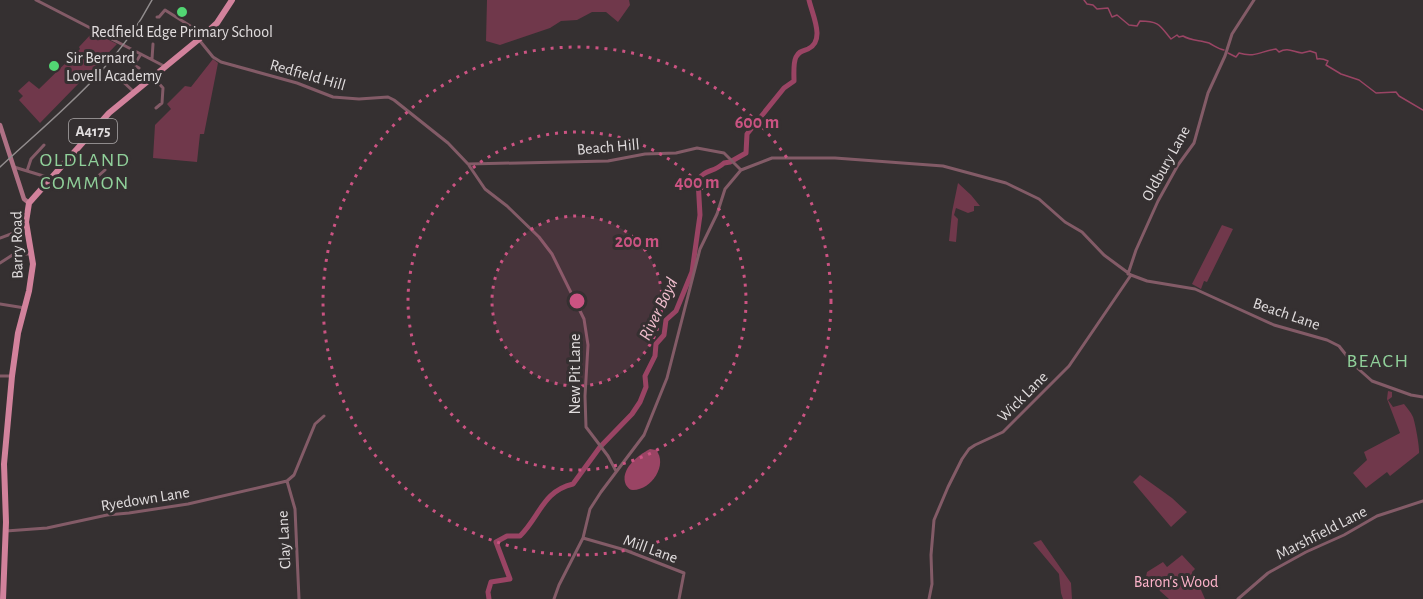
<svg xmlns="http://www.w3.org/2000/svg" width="1423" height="599" font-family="'Alegreya Sans',sans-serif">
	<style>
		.green { fill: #70384b }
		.water { fill: #9a4464 }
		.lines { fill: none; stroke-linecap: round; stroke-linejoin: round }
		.stream { stroke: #9a4464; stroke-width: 1.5 }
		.river { stroke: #9a4464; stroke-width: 5 }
		.street { stroke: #835b67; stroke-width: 3 }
		.secondary { stroke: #af7185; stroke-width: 4.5 }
		.primary { stroke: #d2829c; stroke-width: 6 }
		.rail { stroke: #928d8e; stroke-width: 1.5 }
		.ring { fill: none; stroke: #cb5382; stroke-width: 3; stroke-dasharray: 3 6 }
		.poi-dot { fill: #52d673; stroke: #353031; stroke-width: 2 }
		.labels { text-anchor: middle; stroke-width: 6; stroke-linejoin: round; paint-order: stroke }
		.shield { fill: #353031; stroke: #ada9aa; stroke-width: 1.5 }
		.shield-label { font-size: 15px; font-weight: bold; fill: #e1ddde }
		.poi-label { font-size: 16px; fill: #e1ddde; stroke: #353031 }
		.street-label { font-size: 16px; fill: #e1ddde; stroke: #353031 }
		.park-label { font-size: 16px; fill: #feb4cb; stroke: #353031 }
		.water-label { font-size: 18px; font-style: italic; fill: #f0becd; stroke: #353031 }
		.quarter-label { font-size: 20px; letter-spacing: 1.5px; fill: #90d09a; stroke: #353031 }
		.centre { fill: #cb5382; stroke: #353031; stroke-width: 3 }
		.ring-label { font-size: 18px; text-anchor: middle; font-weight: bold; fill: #cb5382; stroke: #353031; stroke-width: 6; stroke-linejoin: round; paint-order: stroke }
	</style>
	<rect width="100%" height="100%" fill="#353031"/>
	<path class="green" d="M487 0H629L630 5 618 22 606 12H592L577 20 561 21 550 28 500 45 486 41Z
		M93 32 117 44 40 123 19 100 23 96 18 91 29 81 39 89 80 49 79 47Z
		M213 59 218 63 204 134H200L197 162 153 158 155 125 171 109 167 104 185 86 191 87Z
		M958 183 971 195 980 206H974V211L968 213 956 208 954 215 958 219 956 242 949 241 952 212Z
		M1222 225 1233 229 1207 282 1204 281 1201 289 1192 284Z
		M1388 391 1392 392V397L1388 400 1393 407 1404 404C1407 408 1411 412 1413 417 1415 422 1420 448 1419 453L1390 476 1387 472 1366 488 1353 473 1367 460 1364 452 1400 433 1387 399Z
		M1140 475 1172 498 1187 512 1171 527 1133 482Z
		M1041 540 1071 583 1072 599H1063L1061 593 1059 574 1033 543Z
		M1182 555 1195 569 1192 572 1193 577 1198 583 1205 599H1169L1160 591 1154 580 1146 577 1147 572 1163 562 1167 567Z"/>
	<path class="water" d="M650 449 656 450C668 464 652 490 633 490 630 490 628 488 626 485 619 470 638 455 650 449Z"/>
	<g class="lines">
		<path class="stream" d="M1084 0 1087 4 1093 5 1097 9 1108 8 1112 17 1117 15 1129 25 1137 26 1140 21C1160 21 1160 26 1171 39L1177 35 1179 37 1183 36C1191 41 1201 40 1209 43 1215 46 1218 49 1224 50
			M1228 53 1236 57 1239 53C1255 58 1261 51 1276 49L1279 52C1288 47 1293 52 1302 53L1310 51 1316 53 1317 59C1321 58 1324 59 1328 61L1326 65 1341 74 1359 80 1376 93 1396 92 1399 96 1423 110"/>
		<path class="river" d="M489 599 488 592 491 582 510 579 496 542 507 536H520C540 516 543 491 573 484L600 447 632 414 640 402 646 387 645 376 655 356 656 344 664 335 666 320 676 311 692 272 700 215 698 180C705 169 713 173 724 163L730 162 746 153 747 134 784 88 794 81C794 74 793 63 796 57 799 51 803 51 808 49 826 41 812 14 809 0"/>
		<path class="street" d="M36 0 164 66
			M157 17H159L165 10 203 34
			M200 41 213 57 221 62 297 83 333 97 359 99 388 97 394 100 448 143 468 164 485 189 507 206 539 237 552 254 584 319 588 345 585 396 586 427 608 456 616 471
			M152 59 153 44
			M139 68 134 65 141 54
			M118 77 134 92
			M154 78 163 88 162 103 156 108
			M468 164 608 161 645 154 676 153 697 148 724 153 741 170
			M14 167 50 178
			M741 170 772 158H835L943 166 1006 183 1039 199 1065 222 1082 232 1104 255 1131 275 1147 281 1195 289 1274 325 1327 340 1339 346 1354 365 1372 381 1411 395 1423 397
			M27 171 31 159 44 145
			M88 185 105 170
			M0 238 27 228
			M0 263 14 254H30
			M1128 274 1136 250 1158 201 1178 165 1194 143 1208 93 1225 56 1232 34 1254 0
			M0 304 25 308
			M0 376H10
			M287 481 295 509 299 599
			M287 481 294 475 315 424 324 416
			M6 531 47 528 107 515 129 513 188 504 287 481
			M583 538 625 550 684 573 679 599
			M554 599 559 585 583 538 590 509 601 492 644 435 667 378 700 249 717 214 725 189 741 170
			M929 599 932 584 931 555 934 520 948 487 962 459 969 449 975 445 1003 432 1069 366 1131 275
			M1238 599 1268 573 1306 552 1344 535 1377 516 1423 501"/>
		<path class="secondary" d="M0 125 24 199 29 203"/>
		<path class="primary" d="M3 599 6 522 4 464 12 376 18 333 29 291 33 264 26 222 29 203 109 113 204 35 217 23 232 0"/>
		<path class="rail" d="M0 167C56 115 116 69 152 0"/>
	</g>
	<circle cx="577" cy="301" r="85" fill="#cb5382" fill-opacity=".12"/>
	<g class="ring">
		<circle cx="577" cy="301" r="85"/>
		<circle cx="577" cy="301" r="169"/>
		<circle cx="577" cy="301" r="254"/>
	</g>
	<g class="poi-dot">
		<circle cx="182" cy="12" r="6"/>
		<circle cx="54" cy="66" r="6"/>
	</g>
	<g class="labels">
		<rect class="shield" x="69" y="119" width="48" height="24" rx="4.5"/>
		<g class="shield-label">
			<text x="93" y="136">A4175</text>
		</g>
		<g class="poi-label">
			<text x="182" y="37">Redfield Edge Primary School</text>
			<text x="66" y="63" text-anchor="start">Sir Bernard<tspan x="66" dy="18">Lovell Academy</tspan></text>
		</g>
		<g class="street-label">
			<text transform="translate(308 74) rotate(16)" y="6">Redfield Hill</text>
			<text transform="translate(608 146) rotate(-5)" y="6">Beach Hill</text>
			<text transform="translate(1165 163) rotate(-61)" y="6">Oldbury Lane</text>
			<text transform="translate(16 245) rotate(-91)" y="6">Barry Road</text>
			<text transform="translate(1287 313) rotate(19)" y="6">Beach Lane</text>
			<text transform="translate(574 374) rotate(-90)" y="6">New Pit Lane</text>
			<text transform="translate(1022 396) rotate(-45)" y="6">Wick Lane</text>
			<text transform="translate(145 498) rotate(-9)" y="6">Ryedown Lane</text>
			<text transform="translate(1321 532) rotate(-27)" y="6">Marshfield Lane</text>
			<text transform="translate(283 540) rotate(-93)" y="6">Clay Lane</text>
			<text transform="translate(651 548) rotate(20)" y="6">Mill Lane</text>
		</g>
		<g class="park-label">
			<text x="1176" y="587">Baron's Wood</text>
		</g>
		<g class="water-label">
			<text transform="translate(658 309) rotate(-64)" y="6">River Boyd</text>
		</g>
		<g class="quarter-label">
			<text x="85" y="166">OLDLAND<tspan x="85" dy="23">COMMON</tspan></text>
			<text x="1378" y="367">BEACH</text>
		</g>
	</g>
	<circle cx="577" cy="301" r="9" class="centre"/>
	<g class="ring-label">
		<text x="757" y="128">600 m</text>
		<text x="697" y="188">400 m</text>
		<text x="637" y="247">200 m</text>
	</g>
</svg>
